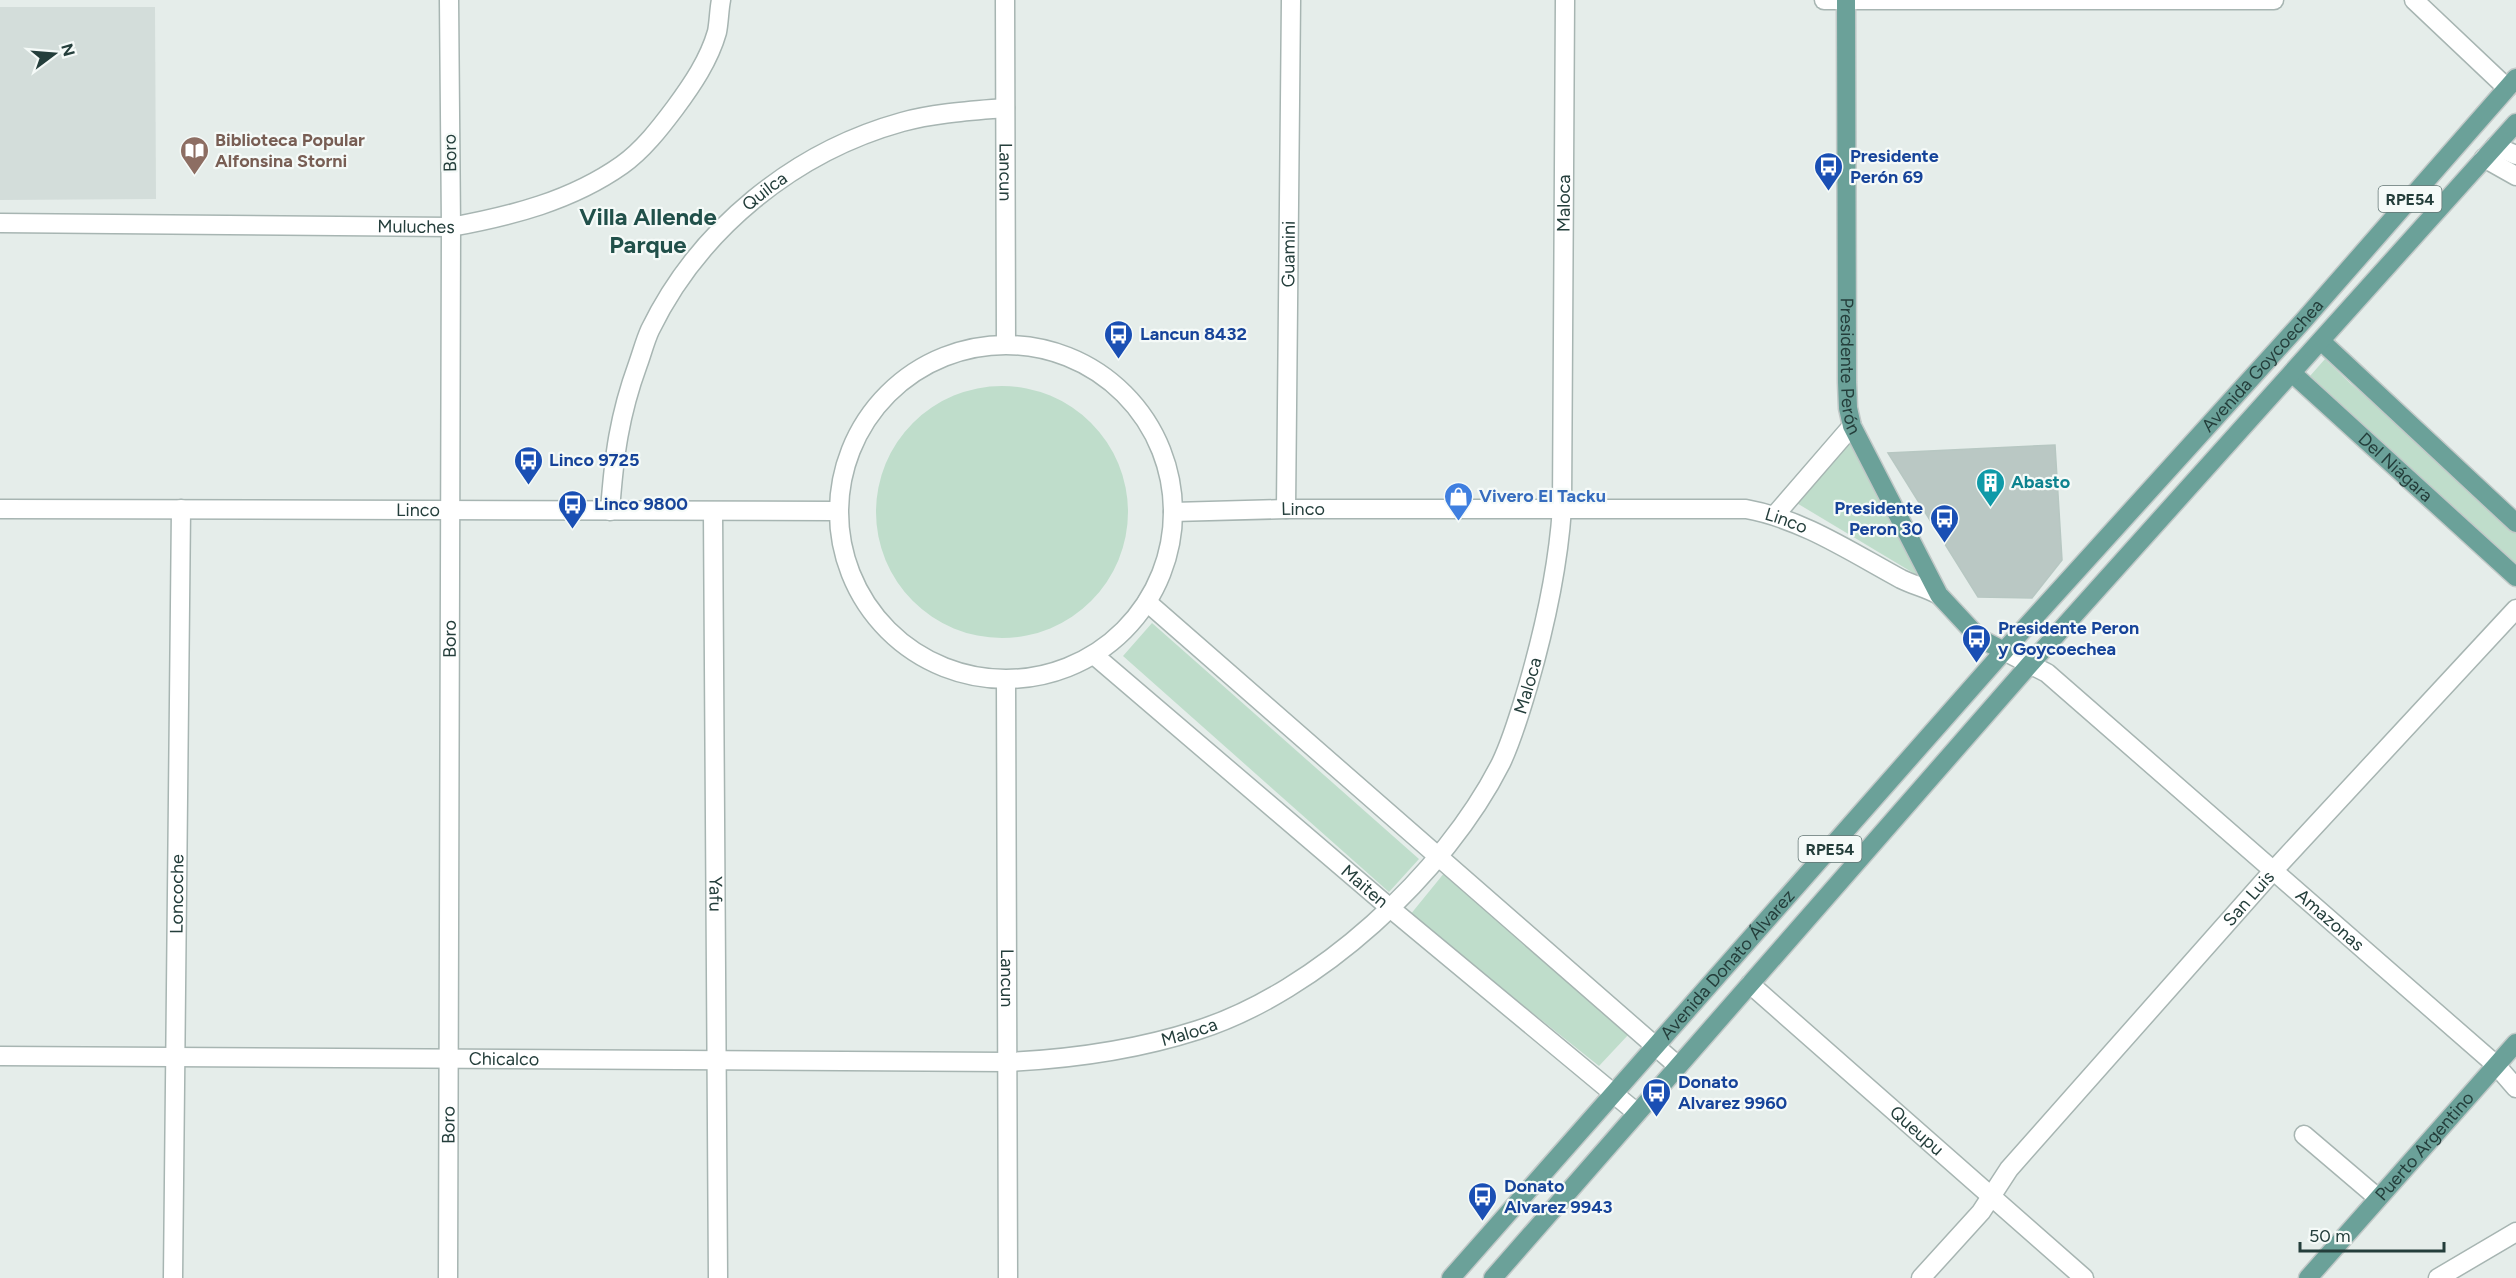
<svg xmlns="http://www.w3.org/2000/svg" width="2516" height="1278" font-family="Figtree,sans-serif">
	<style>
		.built { fill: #d3ddda }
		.green { fill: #bfddcb }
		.building { fill: #bac8c4; stroke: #b7c7c2; stroke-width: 1.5 }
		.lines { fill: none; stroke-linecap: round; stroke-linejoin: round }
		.minor-casing { stroke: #a7b5b2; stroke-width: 21 }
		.major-casing { stroke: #c2c9c8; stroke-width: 21 }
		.minor { stroke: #fff; stroke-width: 18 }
		.major { stroke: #6ba199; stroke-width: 18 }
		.labels { text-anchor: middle; stroke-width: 4.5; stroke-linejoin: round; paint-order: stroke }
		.shield { fill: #f5faf8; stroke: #637674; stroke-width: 1.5 }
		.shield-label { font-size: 16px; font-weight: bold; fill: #243e3b }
		.education-label { font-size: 18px; font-weight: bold; fill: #785e54; stroke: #f5faf8; text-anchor: start }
		.street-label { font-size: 18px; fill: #243e3b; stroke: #f5faf8 }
		.transit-label { font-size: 18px; font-weight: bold; fill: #164399; stroke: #f5faf8; text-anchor: start }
		.culture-label { font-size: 18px; font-weight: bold; fill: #0d838f; stroke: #f5faf8; text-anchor: start }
		.shop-label { font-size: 18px; font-weight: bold; fill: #366cbe; stroke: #f5faf8; text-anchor: start }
		.district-label { font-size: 24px; font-weight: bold; fill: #21504a; stroke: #f5faf8 }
	</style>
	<rect width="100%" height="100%" fill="#e5edea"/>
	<path class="built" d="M0 7H155L156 199 0 200Z"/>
	<path class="green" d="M2325 359 2351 384 2448 466 2516 530V569L2310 376Z
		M876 512a126 126 0 1 1 252 0a126 126 0 1 1-252 0Z
		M1855 431 1920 577 1795 502Z
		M1152 623 1419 859 1389 892 1123 656Z
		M1445 872 1629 1034 1599 1066 1410 915Z"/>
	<path class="building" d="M2055 445 2062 560 2032 598 1978 597 1888 453Z"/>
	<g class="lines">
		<defs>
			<g id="minor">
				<path id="s1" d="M1005 0 1006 344"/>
				<path d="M1824 0H2274"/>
				<path d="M2414 0 2507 88"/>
				<path d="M2495 146 2516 155"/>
				<path d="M2484 158 2516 176"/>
				<path id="s2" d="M0 223 451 227C511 216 571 201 622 165 643 150 660 128 675 108 692 85 709 60 717 32 719 22 719 10 721 0"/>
				<circle cx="1006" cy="512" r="167"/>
				<path id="s3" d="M0 509 836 511"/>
				<path id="s4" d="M1286 509 1291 0"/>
				<path id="s5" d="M610 511C614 456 619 416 638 364 642 353 645 341 650 330 699 229 794 152 902 122 935 113 970 111 1005 108"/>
				<path id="s6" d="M713 512 718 1278"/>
				<path id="s7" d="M1173 512 1286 509H1746C1802 519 1851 552 1901 579 1913 585 1927 588 1939 595"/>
				<path d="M1775 515 1852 426"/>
				<path d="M1147 602 1678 1066"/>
				<path id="s8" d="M2004 651 2047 673 2496 1065 2516 1088"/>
				<path id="s9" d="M1094 655 1390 908 1637 1113"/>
				<path id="s10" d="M1006 680 1008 1278"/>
				<path id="s11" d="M1750 984 2084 1278"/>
				<path id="s12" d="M0 1056 1007 1062C1071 1059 1136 1050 1198 1030 1317 992 1445 874 1501 763 1513 738 1520 712 1528 686 1545 627 1558 569 1562 508L1565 0"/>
				<path d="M2304 1135 2378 1198"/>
				<path id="s13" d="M173 1278 181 509"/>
				<path id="s14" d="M448 1278 451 227 449 0"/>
				<path id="s15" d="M1921 1278 1981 1212 2009 1169 2273 871 2516 609"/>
				<path d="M2438 1278 2516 1232"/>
			</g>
			<g id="major">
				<path id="s16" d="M1846 0 1847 382 1848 408 1852 426 1939 595 1979 638 2004 651"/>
				<path d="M2321 341 2516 523"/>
				<path id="s17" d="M2292 373 2516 577"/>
				<path id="s18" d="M1451 1278 2004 651 2304 320 2516 78"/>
				<path d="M1493 1278 2031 663 2516 123"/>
				<path id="s19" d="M2308 1278 2516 1043"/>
			</g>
		</defs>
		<use href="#minor" class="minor-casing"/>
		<use href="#major" class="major-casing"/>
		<use href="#minor" class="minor"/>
		<use href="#major" class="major"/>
	</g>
	<defs>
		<symbol id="library-pin" viewBox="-11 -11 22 30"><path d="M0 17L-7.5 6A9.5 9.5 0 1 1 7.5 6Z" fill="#8d6e63" stroke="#f5faf8"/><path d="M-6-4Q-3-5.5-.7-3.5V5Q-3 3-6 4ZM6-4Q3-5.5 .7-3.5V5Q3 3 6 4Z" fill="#fff"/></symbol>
		<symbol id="bus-pin" viewBox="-11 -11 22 30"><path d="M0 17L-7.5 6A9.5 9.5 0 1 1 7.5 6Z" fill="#1a4fb4" stroke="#f5faf8"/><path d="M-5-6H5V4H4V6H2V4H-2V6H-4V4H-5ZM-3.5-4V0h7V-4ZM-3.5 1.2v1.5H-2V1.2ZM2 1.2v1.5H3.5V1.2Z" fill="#fff"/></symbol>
		<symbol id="building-pin" viewBox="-11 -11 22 30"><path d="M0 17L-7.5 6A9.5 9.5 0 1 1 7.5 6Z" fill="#0f9aa8" stroke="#f5faf8"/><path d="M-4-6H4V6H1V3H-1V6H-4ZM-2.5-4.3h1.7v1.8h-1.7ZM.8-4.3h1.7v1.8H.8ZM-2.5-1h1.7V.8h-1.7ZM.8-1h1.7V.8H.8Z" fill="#fff"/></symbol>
		<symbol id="shop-pin" viewBox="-11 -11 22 30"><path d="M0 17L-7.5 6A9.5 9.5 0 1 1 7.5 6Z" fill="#3f7fe0" stroke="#f5faf8"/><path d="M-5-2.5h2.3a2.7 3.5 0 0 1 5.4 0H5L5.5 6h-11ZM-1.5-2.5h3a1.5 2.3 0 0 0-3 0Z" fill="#fff"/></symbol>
	</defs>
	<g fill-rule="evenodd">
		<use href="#library-pin" x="178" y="134" width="33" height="45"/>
		<use href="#bus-pin" x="1812" y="150" width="33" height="45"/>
		<use href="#bus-pin" x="1102" y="318" width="33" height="45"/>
		<use href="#bus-pin" x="512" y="444" width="33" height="45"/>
		<use href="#building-pin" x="1974" y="466" width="33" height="45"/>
		<use href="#shop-pin" x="1442" y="480" width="33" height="45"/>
		<use href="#bus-pin" x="556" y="488" width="33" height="45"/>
		<use href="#bus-pin" x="1928" y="502" width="33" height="45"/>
		<use href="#bus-pin" x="1960" y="622" width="33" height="45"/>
		<use href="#bus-pin" x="1640" y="1076" width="33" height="45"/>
		<use href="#bus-pin" x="1466" y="1180" width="33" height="45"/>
	</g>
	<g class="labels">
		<g class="shield">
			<rect x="2378.5" y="186" width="63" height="26" rx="4.5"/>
			<rect x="1798.5" y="836" width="63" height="26" rx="4.5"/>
		</g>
		<g class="shield-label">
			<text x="2410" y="205">RPE54</text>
			<text x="1830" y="855">RPE54</text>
		</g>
		<g class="education-label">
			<text x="215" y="146">Biblioteca Popular<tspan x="215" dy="21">Alfonsina Storni</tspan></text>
		</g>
		<g class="street-label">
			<text transform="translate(450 153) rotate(-91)" y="6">Boro</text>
			<text dy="6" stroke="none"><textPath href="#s1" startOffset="172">Lancun</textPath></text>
			<text dy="6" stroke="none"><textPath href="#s5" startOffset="368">Quilca</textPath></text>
			<text dy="6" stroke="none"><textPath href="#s12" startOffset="2182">Maloca</textPath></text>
			<text dy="6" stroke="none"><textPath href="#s2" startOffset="416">Muluches</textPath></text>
			<text dy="6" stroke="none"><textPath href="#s4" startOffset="255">Guamini</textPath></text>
			<text dy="6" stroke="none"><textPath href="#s16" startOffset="366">Presidente Perón</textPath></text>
			<text dy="6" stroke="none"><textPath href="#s18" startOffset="1221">Avenida Goycoechea</textPath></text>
			<text dy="6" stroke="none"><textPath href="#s17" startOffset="140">Del Niágara</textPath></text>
			<text dy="6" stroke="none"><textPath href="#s7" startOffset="130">Linco</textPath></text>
			<text dy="6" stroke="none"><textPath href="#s3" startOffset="418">Linco</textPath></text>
			<text dy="6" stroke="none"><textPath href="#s7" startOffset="615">Linco</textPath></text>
			<text dy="6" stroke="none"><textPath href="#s14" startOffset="639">Boro</textPath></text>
			<text dy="6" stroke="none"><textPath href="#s12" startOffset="1696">Maloca</textPath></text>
			<text dy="6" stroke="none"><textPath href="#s9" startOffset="356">Maiten</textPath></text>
			<text dy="6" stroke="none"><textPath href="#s13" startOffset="384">Loncoche</textPath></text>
			<text dy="6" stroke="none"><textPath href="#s6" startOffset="382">Yafu</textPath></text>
			<text dy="6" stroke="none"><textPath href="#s15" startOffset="502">San Luis</textPath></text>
			<text dy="6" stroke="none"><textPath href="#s8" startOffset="424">Amazonas</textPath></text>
			<text dy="6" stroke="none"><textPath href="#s18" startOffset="418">Avenida Donato Álvarez</textPath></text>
			<text dy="6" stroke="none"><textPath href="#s10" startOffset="298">Lancun</textPath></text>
			<text dy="6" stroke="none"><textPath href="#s12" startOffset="1192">Maloca</textPath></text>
			<text dy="6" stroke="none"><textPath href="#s12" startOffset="504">Chicalco</textPath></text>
			<text dy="6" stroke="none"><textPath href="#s14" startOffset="153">Boro</textPath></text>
			<text dy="6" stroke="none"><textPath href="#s11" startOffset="222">Queupu</textPath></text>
			<text dy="6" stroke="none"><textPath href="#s19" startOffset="176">Puerto Argentino</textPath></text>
		</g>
		<g class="transit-label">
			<text x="1850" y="162">Presidente<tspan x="1850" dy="21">Perón 69</tspan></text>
			<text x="1140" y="340">Lancun 8432</text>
			<text x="549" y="466">Linco 9725</text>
			<text x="594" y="510">Linco 9800</text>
			<text x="1923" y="514" text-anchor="end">Presidente<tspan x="1923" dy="21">Peron 30</tspan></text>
			<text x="1998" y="634">Presidente Peron<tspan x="1998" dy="21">y Goycoechea</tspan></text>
			<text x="1678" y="1088">Donato<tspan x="1678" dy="21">Alvarez 9960</tspan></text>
			<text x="1504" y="1192">Donato<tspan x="1504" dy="21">Alvarez 9943</tspan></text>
		</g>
		<g class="culture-label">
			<text x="2011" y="488">Abasto</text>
		</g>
		<g class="shop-label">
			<text x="1479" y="502">Vivero El Tacku</text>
		</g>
		<g class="district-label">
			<text x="648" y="225">Villa Allende<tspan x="648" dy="28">Parque</tspan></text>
		</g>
	</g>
	<g transform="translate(54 54) rotate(74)" stroke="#f5faf8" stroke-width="4.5" paint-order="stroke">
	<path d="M0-4.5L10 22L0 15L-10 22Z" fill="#243e3b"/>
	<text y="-9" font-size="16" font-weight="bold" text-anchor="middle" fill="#243e3b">N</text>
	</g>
	<path d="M2300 1242v9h144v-9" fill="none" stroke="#243e3b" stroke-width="3"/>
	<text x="2309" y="1242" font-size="18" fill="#243e3b" stroke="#f5faf8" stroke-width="4.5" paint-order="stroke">50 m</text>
</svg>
